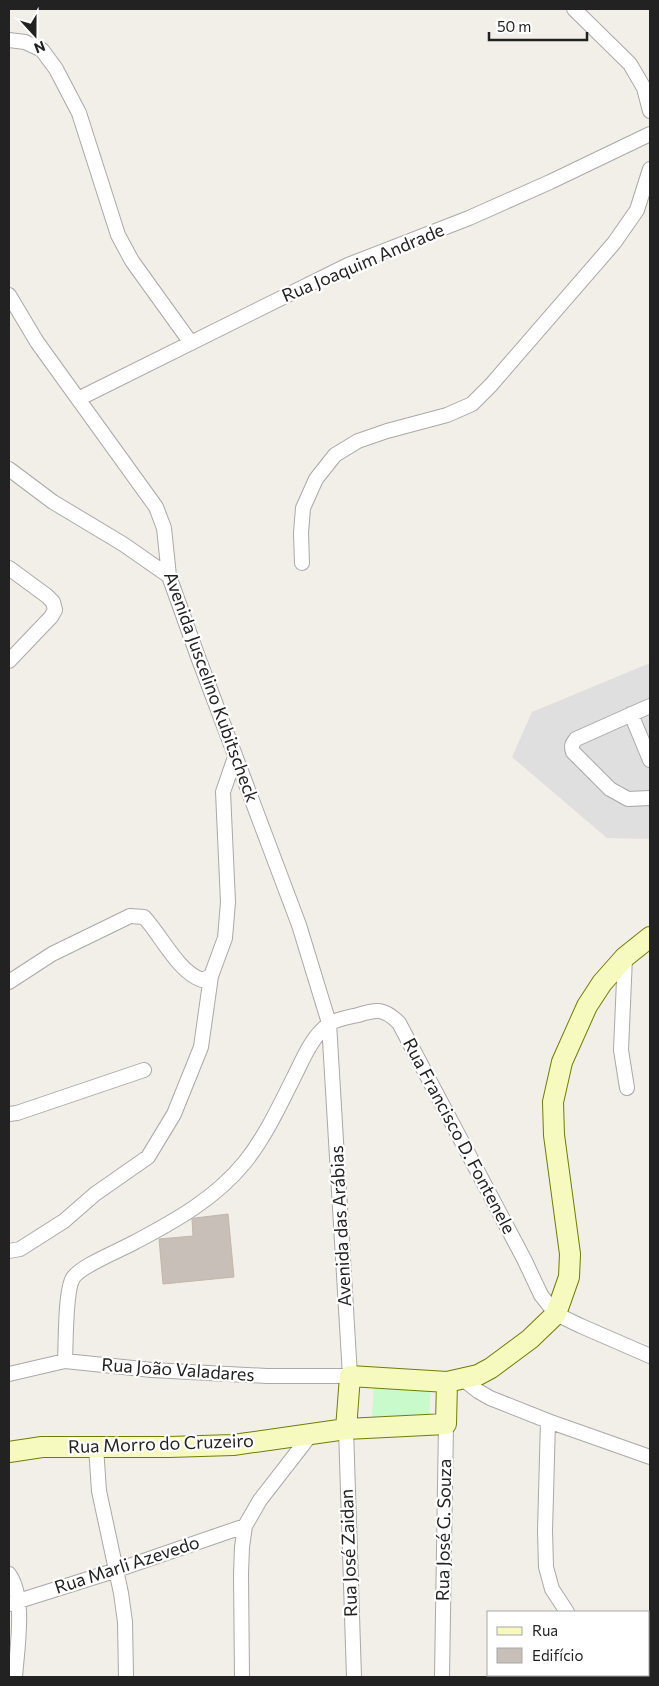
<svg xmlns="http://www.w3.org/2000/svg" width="659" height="1686" font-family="Commissioner,sans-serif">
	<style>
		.residential { fill: #e0dfdf }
		.park { fill: #c8facc }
		.building { fill: #c7bfb8; stroke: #c4b6ab }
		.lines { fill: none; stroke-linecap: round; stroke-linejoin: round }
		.street-casing { stroke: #a9a9a9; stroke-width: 16 }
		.secondary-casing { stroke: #707d05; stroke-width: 22 }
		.street { stroke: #fff; stroke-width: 14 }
		.secondary { stroke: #f7fabf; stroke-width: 20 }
		.labels { text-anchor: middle; stroke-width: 4.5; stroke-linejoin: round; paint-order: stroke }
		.street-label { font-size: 18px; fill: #222; stroke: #fff }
	</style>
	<rect width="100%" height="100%" fill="#f2efe9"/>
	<path class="residential" d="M650 663V839L607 838 512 757 532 712Z"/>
	<path class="park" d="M374 1385 431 1387 429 1420 372 1417Z"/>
	<path class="building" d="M228 1214 234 1277 163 1284 159 1239 193 1236 192 1219 195 1218Z"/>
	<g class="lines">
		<defs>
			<path id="street" d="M574 9 630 64 644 88 650 111
				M9 40 25 42 42 50 56 69 79 113 118 235 132 261 191 343
				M9 295 37 342 156 507 164 528 169 576 198 657 299 925 329 1023 350 1376H267L152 1370 65 1361 9 1374
				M78 399 348 265 469 218 550 182 650 134
				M9 469 53 502 123 544 169 576
				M302 563 301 533 303 508 316 479 335 455 358 441 387 431 447 415 472 404 491 385 614 243 637 210 650 169
				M9 568 47 596 53 602 55 610 51 617 9 661
				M650 706 576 739C572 744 571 746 573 752L610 789 628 799 650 798
				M631 714 650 760
				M625 957 621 1050 627 1088
				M9 982 52 954 130 916 144 917C161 935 178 972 202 980L211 976
				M9 1114 17 1113 144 1070
				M9 1251 20 1249 64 1221 95 1194 148 1157 174 1114 201 1047 211 976 225 938 228 902 223 792 235 757
				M65 1361C66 1343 65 1291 73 1278 80 1266 121 1250 135 1242 175 1221 216 1198 245 1162 265 1137 279 1107 294 1077 303 1059 312 1036 329 1024 336 1019 349 1017 358 1015 377 1009 384 1008 399 1023L524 1259 541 1295 556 1314 581 1326 650 1356
				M464 1380 478 1391 490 1398 548 1421 650 1457
				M548 1421 545 1531 546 1567 552 1589 567 1612
				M346 1429 354 1677
				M96 1447 99 1491 121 1593 125 1622 126 1677
				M9 1574C26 1598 17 1649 15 1677
				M9 1604 117 1570 245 1526
				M634 1675 637 1677
				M242 1677 241 1574 242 1547 245 1526 260 1500 312 1433
				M442 1677 446 1424"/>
			<path id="secondary" d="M346 1429 350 1376 447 1382 478 1375 491 1368 530 1339 556 1314 569 1277 570 1254 554 1135 553 1102 562 1062 587 1006 602 983 625 957 650 937
				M9 1452 42 1447H169L233 1445 346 1429 446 1424 447 1382"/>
		</defs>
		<use href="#street" class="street-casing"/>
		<use href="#secondary" class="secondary-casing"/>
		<use href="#street" class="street"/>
		<use href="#secondary" class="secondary"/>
	</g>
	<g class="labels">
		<g class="street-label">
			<text transform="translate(363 263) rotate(-23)" y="6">Rua Joaquim Andrade</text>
			<text transform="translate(211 687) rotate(70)" y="6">Avenida Juscelino Kubitscheck</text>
			<text transform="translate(459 1136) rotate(62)" y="6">Rua Francisco D. Fontenele</text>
			<text transform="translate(341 1226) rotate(-93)" y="6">Avenida das Arábias</text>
			<text transform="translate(178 1370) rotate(4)" y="6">Rua João Valadares</text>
			<text transform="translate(161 1444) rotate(-2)" y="6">Rua Morro do Cruzeiro</text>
			<text transform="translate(444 1530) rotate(-89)" y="6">Rua José G. Souza</text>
			<text transform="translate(349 1553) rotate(-92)" y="6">Rua José Zaidan</text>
			<text transform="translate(127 1565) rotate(-18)" y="6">Rua Marli Azevedo</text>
		</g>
	</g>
	<rect width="659" height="1686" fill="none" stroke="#222222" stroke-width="20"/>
	<rect x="487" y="1611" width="162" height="65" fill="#ffffff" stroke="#a7a7a7"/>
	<rect x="497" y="1627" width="25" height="8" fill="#f7fabf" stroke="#a7a7a7"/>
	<text x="532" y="1636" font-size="15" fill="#222222">Rua</text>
	<rect x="497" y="1648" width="25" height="15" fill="#c7bfb8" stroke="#a7a7a7"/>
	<text x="532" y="1661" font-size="15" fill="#222222">Edifício</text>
	<g transform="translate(35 35) rotate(159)" stroke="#ffffff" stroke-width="4" paint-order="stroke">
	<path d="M0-4L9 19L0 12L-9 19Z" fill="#222222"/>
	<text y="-8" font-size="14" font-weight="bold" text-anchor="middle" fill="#222222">N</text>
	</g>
	<path d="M489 32v8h98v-8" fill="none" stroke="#222222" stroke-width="2.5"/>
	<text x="497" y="32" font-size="15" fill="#222222" stroke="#ffffff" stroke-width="4" paint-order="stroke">50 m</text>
</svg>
